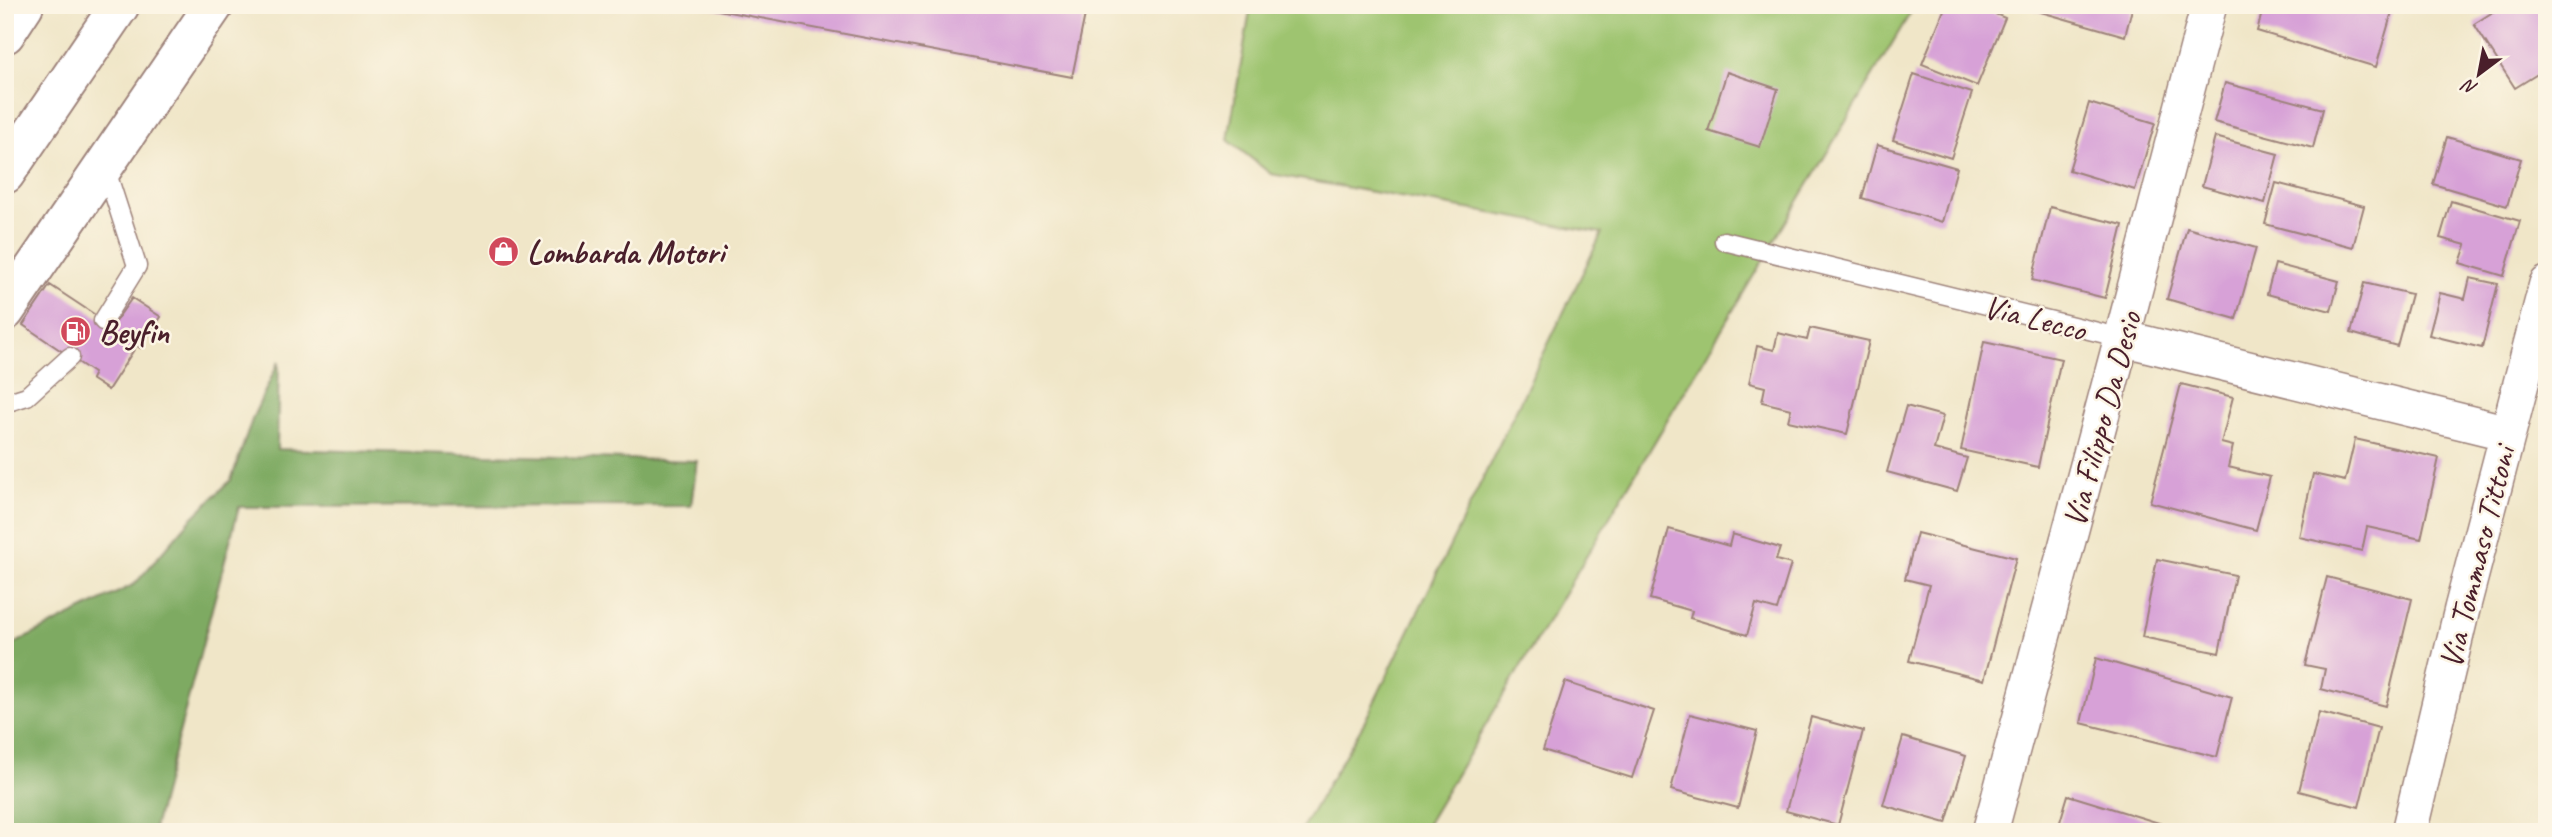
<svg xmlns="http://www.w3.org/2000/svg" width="2552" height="837" font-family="Caveat,sans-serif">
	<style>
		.green { fill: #9ec46f; stroke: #74724d; stroke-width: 2 }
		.forest { fill: #7eaa62; stroke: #646446; stroke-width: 2 }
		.building { fill: #d7a1d7 }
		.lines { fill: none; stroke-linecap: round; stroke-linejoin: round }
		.service-casing { stroke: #9d827a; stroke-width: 21 }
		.minor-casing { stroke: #9d827a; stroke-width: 38 }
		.trunk-casing { stroke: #9d827a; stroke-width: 42 }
		.service { stroke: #fff; stroke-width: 18 }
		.minor { stroke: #fff; stroke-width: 35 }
		.trunk { stroke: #fff; stroke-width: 38 }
		.labels { text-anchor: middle; stroke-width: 5; stroke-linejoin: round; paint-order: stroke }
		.poi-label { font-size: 33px; font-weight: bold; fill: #4a1f2b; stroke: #fcf5e5; text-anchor: start }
		.street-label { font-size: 33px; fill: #4a1f2b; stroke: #fcf5e5 }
	</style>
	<rect width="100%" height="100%" fill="#fcf5e5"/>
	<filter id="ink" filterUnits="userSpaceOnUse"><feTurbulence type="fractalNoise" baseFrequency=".0143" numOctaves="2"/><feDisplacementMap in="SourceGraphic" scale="14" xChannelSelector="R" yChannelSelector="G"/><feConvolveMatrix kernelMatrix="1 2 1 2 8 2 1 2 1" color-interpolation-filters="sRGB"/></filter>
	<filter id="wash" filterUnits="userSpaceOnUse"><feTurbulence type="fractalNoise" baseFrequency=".00686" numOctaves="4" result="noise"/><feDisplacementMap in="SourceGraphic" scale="28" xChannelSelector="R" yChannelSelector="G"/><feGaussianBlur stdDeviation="1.57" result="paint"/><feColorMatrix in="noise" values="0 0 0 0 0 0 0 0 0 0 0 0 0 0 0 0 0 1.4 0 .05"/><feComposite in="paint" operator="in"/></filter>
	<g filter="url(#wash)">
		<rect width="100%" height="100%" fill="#f0e6c8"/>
		<path class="green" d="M1251 5H1915L1422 832H1300L1365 721 1602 233 1271 174 1228 140Z"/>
		<path class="forest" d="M279 361 277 449 697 461 691 506 239 507 153 832H5V648L135 584 191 519 231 480 253 417Z"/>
		<g id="blocks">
			<path class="building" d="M692 5H1087L1072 77Z
				M1946 5H1974L2005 18 1977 86 1922 64Z
				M2036 5H2133L2125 36 2034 10Z
				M2264 5H2394L2376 67 2257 31Z
				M2504 5H2536L2547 23V68L2515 88 2474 24Z
				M1727 72 1778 89 1760 147 1708 131Z
				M1914 74 1972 93 1951 158 1893 140Z
				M2225 83 2323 109 2313 148 2214 122Z
				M2089 103 2155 123 2135 190 2069 170Z
				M2215 137 2278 154 2265 203 2202 186Z
				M2447 137 2521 159 2507 206 2433 184Z
				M1877 145 1957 168 1942 222 1862 198Z
				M2276 183 2364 206 2353 247 2265 224Z
				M2451 201 2520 221 2504 276 2460 263 2466 245 2440 238Z
				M2050 207 2123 225 2105 298 2032 280Z
				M2187 228 2256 248 2236 319 2167 299Z
				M2275 264 2339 281 2331 311 2267 294Z
				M2470 278 2498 284 2482 348 2429 335 2440 293 2465 299Z
				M2364 283 2411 294 2397 346 2351 333Z
				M50 285 112 326 132 298 161 317 140 348 137 345 108 390 91 379 94 373 23 325Z
				M1810 328 1869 341 1847 434 1788 421 1791 409 1762 402 1765 387 1749 383 1757 346 1774 350 1778 333 1807 340Z
				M1984 342 2061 359 2038 467 1961 450Z
				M2181 384 2233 397 2221 443 2233 446 2228 467 2270 477 2256 530 2150 502Z
				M1906 406 1943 416 1934 449 1967 458 1957 491 1887 472Z
				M2355 439 2439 458 2421 539 2367 527 2362 551 2299 537 2313 474 2345 481Z
				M1669 529 1729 546 1732 534 1780 548 1776 560 1791 564 1777 610 1756 604 1747 635 1690 618 1692 611 1650 599Z
				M1917 533 2016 558 1984 680 1909 661 1929 585 1905 579Z
				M2157 559 2235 575 2219 653 2142 637Z
				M2327 577 2412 599 2386 706 2321 689 2325 669 2305 665Z
				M2096 658 2232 697 2217 757 2081 723Z
				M1565 682 1654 711 1632 778 1543 750Z
				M2319 712 2379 728 2359 807 2299 791Z
				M1690 714 1757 731 1738 808 1671 790Z
				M1811 717 1863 731 1838 825 1786 811Z
				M1903 737 1966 756 1946 823 1883 805Z
				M2068 795 2185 831V832H2057Z"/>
		</g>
	</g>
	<g filter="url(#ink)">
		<use href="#blocks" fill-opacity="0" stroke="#9d827a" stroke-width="2"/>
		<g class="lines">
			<defs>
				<path id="service" d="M1724 241 2122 338
					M103 321 137 266 105 167
					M5 403 27 396 70 357"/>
				<path id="minor" d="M2122 338 2508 433
					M1990 832 2122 338 2209 5
					M2409 832 2462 609 2547 284"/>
				<path id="trunk" d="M5 34 24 5
					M5 174 120 5
					M5 311 214 5"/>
			</defs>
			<use href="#service" class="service-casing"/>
			<use href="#minor" class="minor-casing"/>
			<use href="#trunk" class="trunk-casing"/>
			<use href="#service" class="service"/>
			<use href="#minor" class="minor"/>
			<use href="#trunk" class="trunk"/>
		</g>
	</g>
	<defs>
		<symbol id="shop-disc" viewBox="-11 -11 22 22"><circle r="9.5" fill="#d1495b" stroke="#fcf5e5"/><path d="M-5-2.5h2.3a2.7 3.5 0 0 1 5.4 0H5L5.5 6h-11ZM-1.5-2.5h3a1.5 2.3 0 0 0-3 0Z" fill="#fff"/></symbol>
		<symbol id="fuel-disc" viewBox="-11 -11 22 22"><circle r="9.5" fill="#d1495b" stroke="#fcf5e5"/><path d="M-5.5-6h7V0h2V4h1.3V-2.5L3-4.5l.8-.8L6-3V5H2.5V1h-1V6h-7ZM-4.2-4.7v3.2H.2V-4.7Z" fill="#fff"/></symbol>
	</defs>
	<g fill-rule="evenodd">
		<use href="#shop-disc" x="486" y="234" width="35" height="35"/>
		<use href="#fuel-disc" x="58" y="314" width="35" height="35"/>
	</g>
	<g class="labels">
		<g class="poi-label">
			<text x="527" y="263">Lombarda Motori</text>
			<text x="99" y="343">Beyfin</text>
		</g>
		<g class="street-label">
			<text transform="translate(2035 317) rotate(14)" y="12">Via Lecco</text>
			<text transform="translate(2101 419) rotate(-75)" y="12">Via Filippo Da Desio</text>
			<text transform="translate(2476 557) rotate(-76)" y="12">Via Tommaso Tittoni</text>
		</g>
	</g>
	<rect width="2552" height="837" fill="none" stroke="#fcf5e5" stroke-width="28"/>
	<g transform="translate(2479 74) rotate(212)" stroke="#fcf5e5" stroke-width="5" paint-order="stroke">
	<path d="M0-5L12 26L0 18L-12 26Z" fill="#4a1f2b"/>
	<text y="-10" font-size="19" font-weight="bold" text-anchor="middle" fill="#4a1f2b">N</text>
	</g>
</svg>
